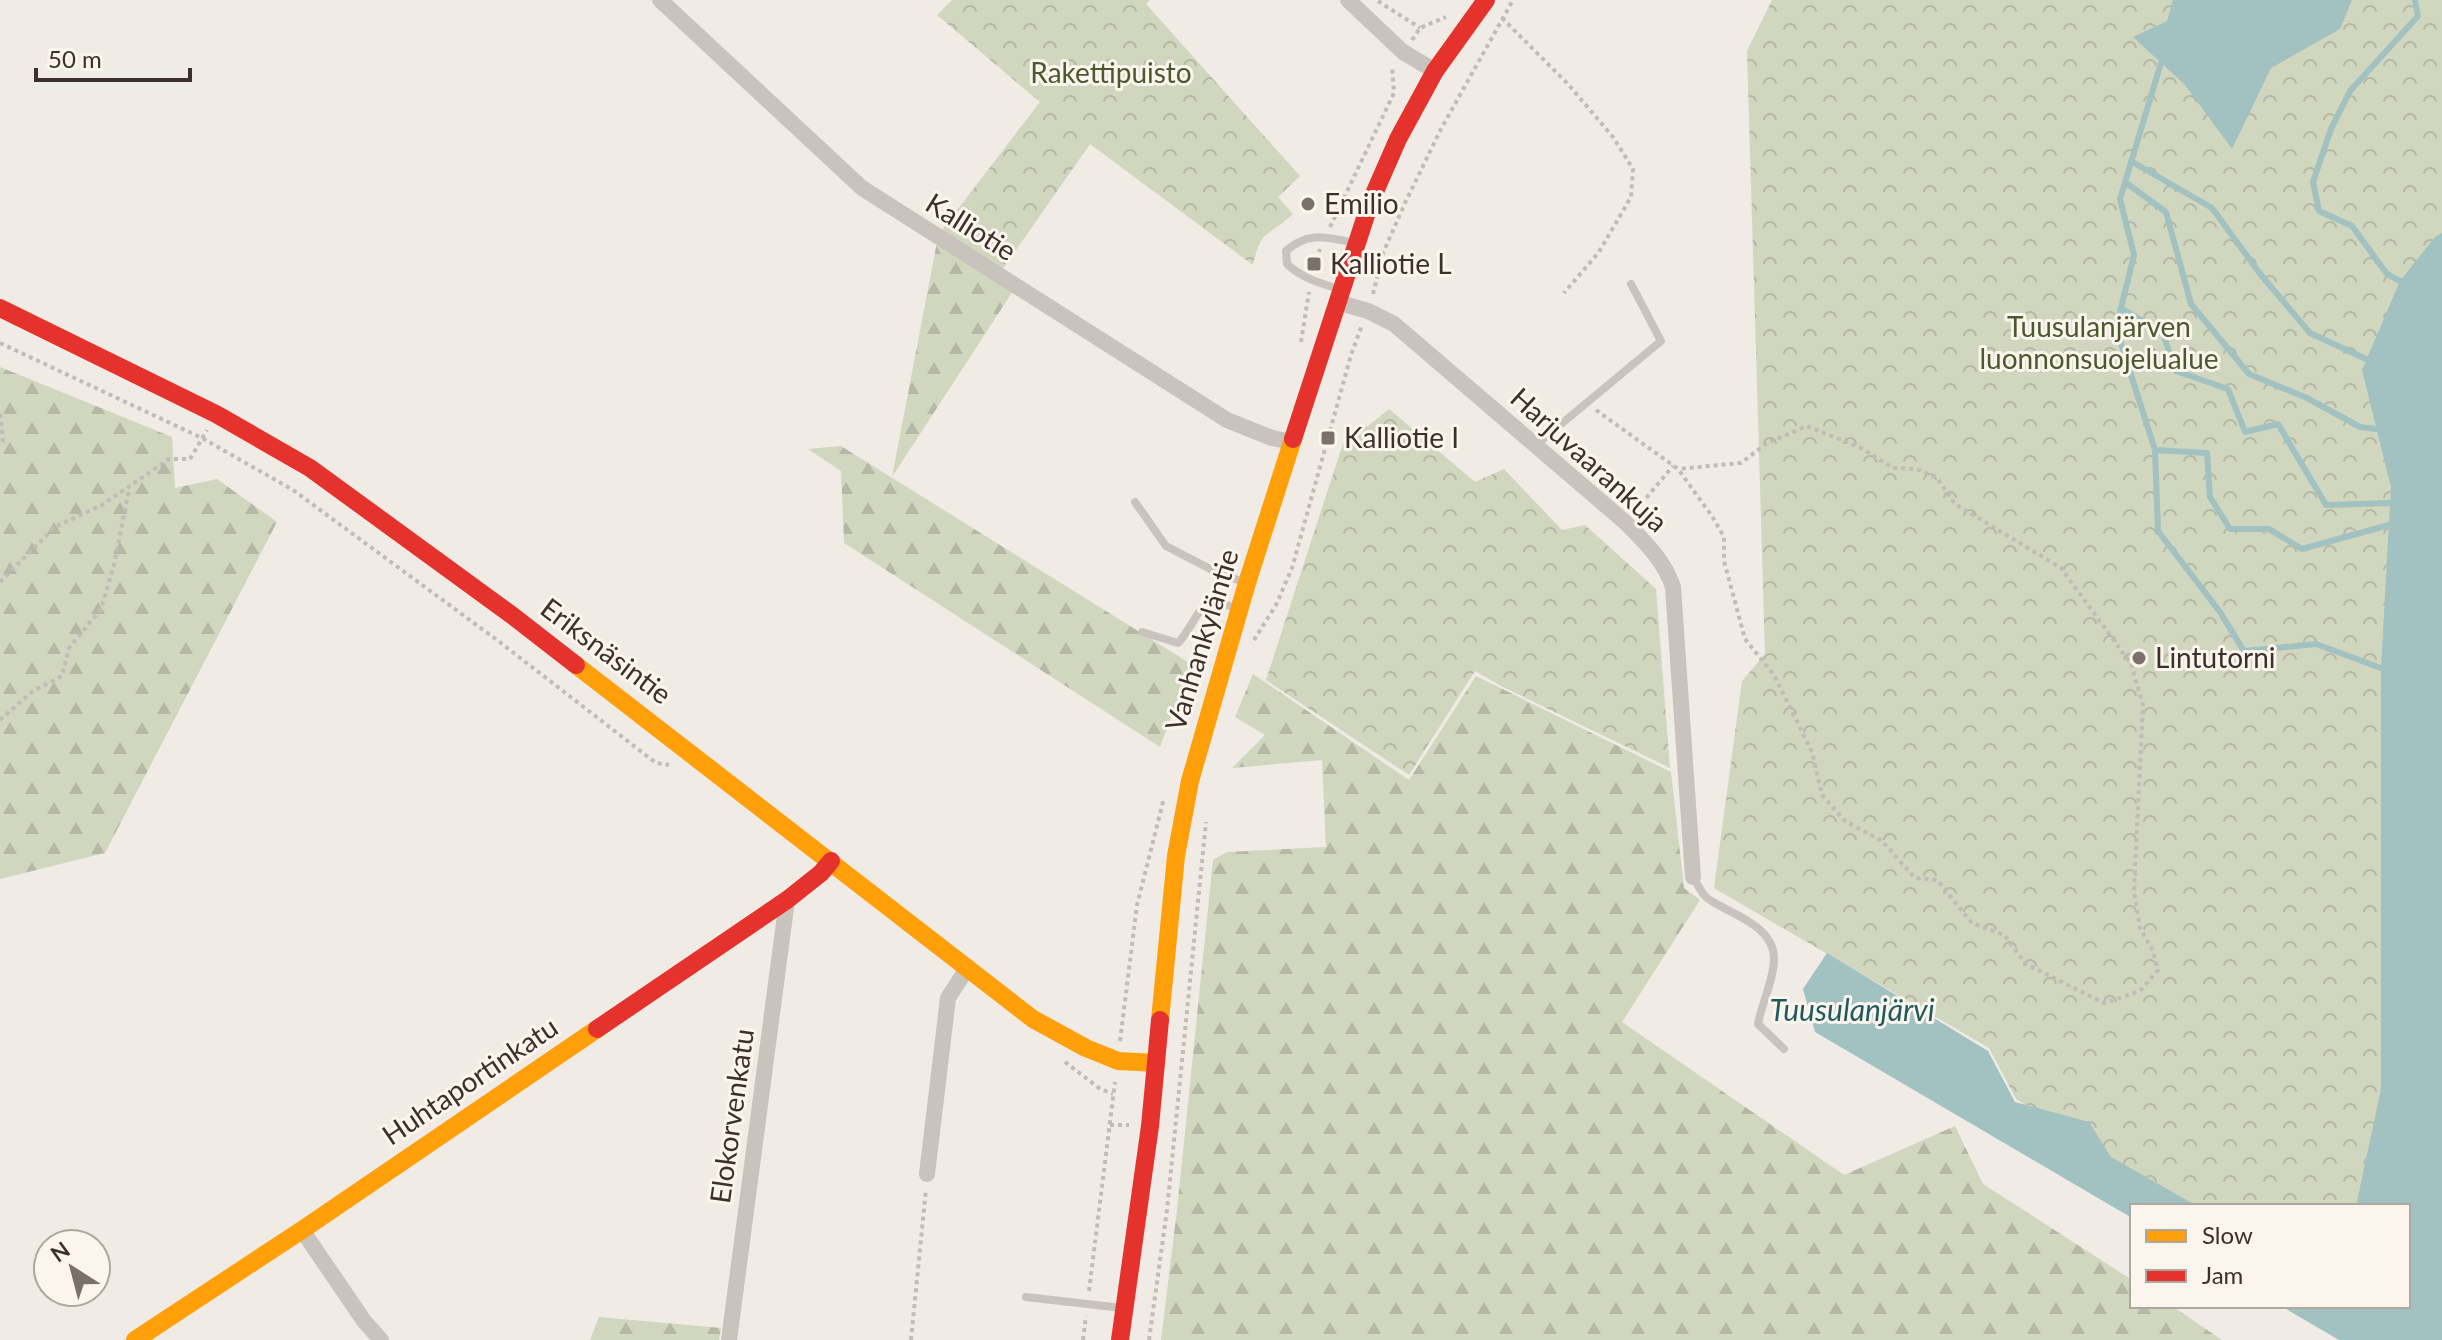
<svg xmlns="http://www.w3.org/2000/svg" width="2442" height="1340" font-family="Lato,sans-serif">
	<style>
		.forest { fill: url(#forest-firs) }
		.park { fill: url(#park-crowns) }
		.water { fill: #a1c2c1 }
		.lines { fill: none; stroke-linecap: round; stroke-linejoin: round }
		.stream { stroke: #a1c2c1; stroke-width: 6 }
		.path { stroke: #c2bbb6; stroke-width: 4; stroke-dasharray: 4 4; stroke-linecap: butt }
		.lane { stroke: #c9c3be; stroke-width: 8 }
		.street { stroke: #c9c3be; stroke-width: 16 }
		.slow { stroke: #ff9f0a; stroke-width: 18 }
		.jam { stroke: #e5322d; stroke-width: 18 }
		.poi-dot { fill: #7a716c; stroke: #fbf5ee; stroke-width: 3 }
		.labels { text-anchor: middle; stroke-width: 6; stroke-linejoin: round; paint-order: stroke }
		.park-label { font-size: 28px; fill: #4a5a2e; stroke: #fbf5ee }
		.poi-label { font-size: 28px; fill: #3b302b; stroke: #fbf5ee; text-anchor: start }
		.street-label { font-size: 28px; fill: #3b302b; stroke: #fbf5ee }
		.water-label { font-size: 30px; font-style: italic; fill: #1f5a5e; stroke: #fbf5ee }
	</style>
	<defs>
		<pattern id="forest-firs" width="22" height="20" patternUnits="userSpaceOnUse" patternTransform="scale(2)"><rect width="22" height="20" fill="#d1d6bf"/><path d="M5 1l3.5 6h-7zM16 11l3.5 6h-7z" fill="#b4b8a4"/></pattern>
		<pattern id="park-crowns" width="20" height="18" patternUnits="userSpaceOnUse" patternTransform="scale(2)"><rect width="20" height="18" fill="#d1d6bf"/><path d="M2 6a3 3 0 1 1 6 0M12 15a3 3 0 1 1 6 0" fill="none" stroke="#b4b8a4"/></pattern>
	</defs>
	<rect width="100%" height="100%" fill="#f0ebe5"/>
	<path class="forest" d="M937 242 1013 291 892 477Z
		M0 367 172 437 175 488 217 479 277 522 105 853 0 879Z
		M841 446 1191 664 1160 747 844 543 841 471 808 449Z
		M1253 674 1409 780 1476 676 1671 772 1684 888 1700 900 1622 1022 1844 1175 1955 1126 1983 1184 2132 1280V1306H2172L2222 1340H1161L1177 1210 1213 860 1227 852 1326 847 1322 760 1232 768 1265 735 1235 717Z
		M599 1317 721 1328 719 1340H590Z"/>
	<path class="park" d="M952 0H1150L1146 4 1300 176 1278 197 1293 214C1269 237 1261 227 1253 265L1090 144 1002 270 941 231 1040 102 937 15Z
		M1772 0H2442V1277L2408 1206H2187L2016 1099 1989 1048 1714 888 1742 681 1765 654 1747 51Z
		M1389 409 1475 482 1504 469 1562 530 1585 525 1656 589 1670 768 1501 686 1475 671 1409 775 1266 680 1347 431 1368 426Z"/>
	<path class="water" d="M2173 0H2352L2340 29 2271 68 2232 149 2185 85 2133 37 2167 21Z
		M2442 233V1340H2339L2281 1306H2408V1206H2356L2381 1089V668L2391 487 2362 370 2400 281 2435 237Z
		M1827 953 1988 1051 2015 1102 2089 1122 2111 1157 2197 1206H2132V1218L1815 1032 1803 989Z"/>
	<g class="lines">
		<path class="stream" d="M2161 63 2120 199 2134 255 2116 328 2155 450 2158 531 2220 612 2244 651 2316 644 2381 668
			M2131 161 2212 208 2261 275 2310 333 2366 359
			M2125 182 2166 212 2191 304 2249 374 2307 398 2360 427 2376 429
			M2400 281 2387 274 2352 226 2319 211 2313 182 2331 129 2350 91 2418 16 2415 0
			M2121 308 2163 334 2176 371 2228 389 2245 432 2278 424 2326 505 2390 503
			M2155 450 2207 453 2210 497 2230 529H2269L2302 549 2389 525"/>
		<path class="path" d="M1378 1 1420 28
			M1502 18 1568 84 1613 137 1633 169 1631 197 1599 252 1564 293
			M1412 40 1420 28 1446 17
			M1330 227 1394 93 1392 66
			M1314 267 1320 249
			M1373 294 1383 253 1405 203 1441 129 1513 0
			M1301 342 1309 292
			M0 343 202 438 293 490 497 640 656 763 669 765
			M1596 410 1678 469 1712 516 1724 537V561L1745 639 1774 675 1812 752 1822 795 1845 821 1882 841 1915 878 1937 880 1972 923 2004 935 2026 964 2104 1003 2140 991 2158 970 2153 951 2140 928 2134 891 2143 705 2131 664 2061 568 1955 504 1937 478 1917 469 1893 468 1861 448 1807 426 1767 443 1741 463 1678 469
			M0 414 3 441 0 443
			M1636 510 1673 466
			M0 582 55 527 102 505 169 459H190L207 430
			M1254 640 1276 605 1292 568 1351 355 1362 325
			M0 720 33 691 62 676 69 648 101 609 114 565 129 490
			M1120 1041 1137 905 1164 798
			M1065 1062 1099 1088 1113 1094
			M1110 1125H1129
			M1089 1291 1115 1082
			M911 1340 926 1189
			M1083 1340 1086 1316
			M1149 1340 1167 1210 1206 822"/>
		<path class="lane" d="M1339 289C1319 283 1302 278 1287 264L1286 251C1309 230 1328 238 1356 243
			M1536 445 1661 341 1631 284
			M1135 502 1166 546 1216 572 1246 583
			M1142 632 1178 643C1191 630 1197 607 1213 600L1238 609
			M1693 877C1697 883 1701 893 1707 898 1729 914 1773 924 1774 958 1774 980 1762 1002 1758 1024L1784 1049
			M1026 1297 1122 1308"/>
		<path class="street" d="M660 0 862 188 1227 420 1272 438 1292 442
			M1348 0 1403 52 1435 71
			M1337 302 1368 311 1394 324 1625 522C1644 541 1664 560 1673 587L1693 877
			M927 1174 948 998 968 967
			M302 1230 364 1321 381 1340
			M729 1340 787 900"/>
		<path class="slow" d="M576 665 1033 1019 1086 1048 1118 1061 1156 1063
			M1160 1020 1176 856 1190 781 1247 583 1293 439
			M135 1340 302 1230 597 1029"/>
		<path class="jam" d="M0 308 216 414 310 468 513 616 576 665
			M1293 439 1370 203 1398 139 1435 71 1486 0
			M597 1029 787 900 821 873 831 861
			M1120 1340 1150 1126 1160 1020"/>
	</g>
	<g class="poi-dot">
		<circle cx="1308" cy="204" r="8"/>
		<rect x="1306" y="256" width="16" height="16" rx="4"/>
		<rect x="1320" y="430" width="16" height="16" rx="4"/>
		<circle cx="2139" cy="658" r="8"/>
	</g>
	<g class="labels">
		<g class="park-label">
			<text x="1111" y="83">Rakettipuisto</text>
			<text x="2099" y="337">Tuusulanjärven<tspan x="2099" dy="32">luonnonsuojelualue</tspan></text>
		</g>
		<g class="poi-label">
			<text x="1324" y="214">Emilio</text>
			<text x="1330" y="274">Kalliotie L</text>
			<text x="1344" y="448">Kalliotie I</text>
			<text x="2155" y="668">Lintutorni</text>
		</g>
		<g class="street-label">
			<text transform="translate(971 227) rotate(32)" y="10">Kalliotie</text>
			<text transform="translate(1589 460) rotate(42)" y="10">Harjuvaarankuja</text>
			<text transform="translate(1202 640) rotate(-73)" y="10">Vanhankyläntie</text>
			<text transform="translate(606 651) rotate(37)" y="10">Eriksnäsintie</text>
			<text transform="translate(470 1081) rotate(-34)" y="10">Huhtaportinkatu</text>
			<text transform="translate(732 1116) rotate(-82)" y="10">Elokorvenkatu</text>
		</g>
		<g class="water-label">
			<text x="1852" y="1021">Tuusulanjärvi</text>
		</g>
	</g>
	<rect x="2130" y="1204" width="280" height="104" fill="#fbf5ee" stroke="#aea6a0" stroke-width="2"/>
	<rect x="2146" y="1230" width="40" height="12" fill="#ff9f0a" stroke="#aea6a0" stroke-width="2"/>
	<text x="2202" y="1244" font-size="24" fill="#3b302b">Slow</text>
	<rect x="2146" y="1270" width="40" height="12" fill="#e5322d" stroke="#aea6a0" stroke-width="2"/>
	<text x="2202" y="1284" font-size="24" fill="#3b302b">Jam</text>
	<g transform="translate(72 1268) rotate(324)"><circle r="38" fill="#fbf5ee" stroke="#aea6a0" stroke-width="2"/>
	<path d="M0-6L14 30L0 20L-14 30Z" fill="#7a716c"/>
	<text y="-12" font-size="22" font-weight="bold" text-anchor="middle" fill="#3b302b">N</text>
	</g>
	<path d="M36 68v12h154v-12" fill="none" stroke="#3b302b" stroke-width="4"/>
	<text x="48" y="68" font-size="24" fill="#3b302b" stroke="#fbf5ee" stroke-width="6" paint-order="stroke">50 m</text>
</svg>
